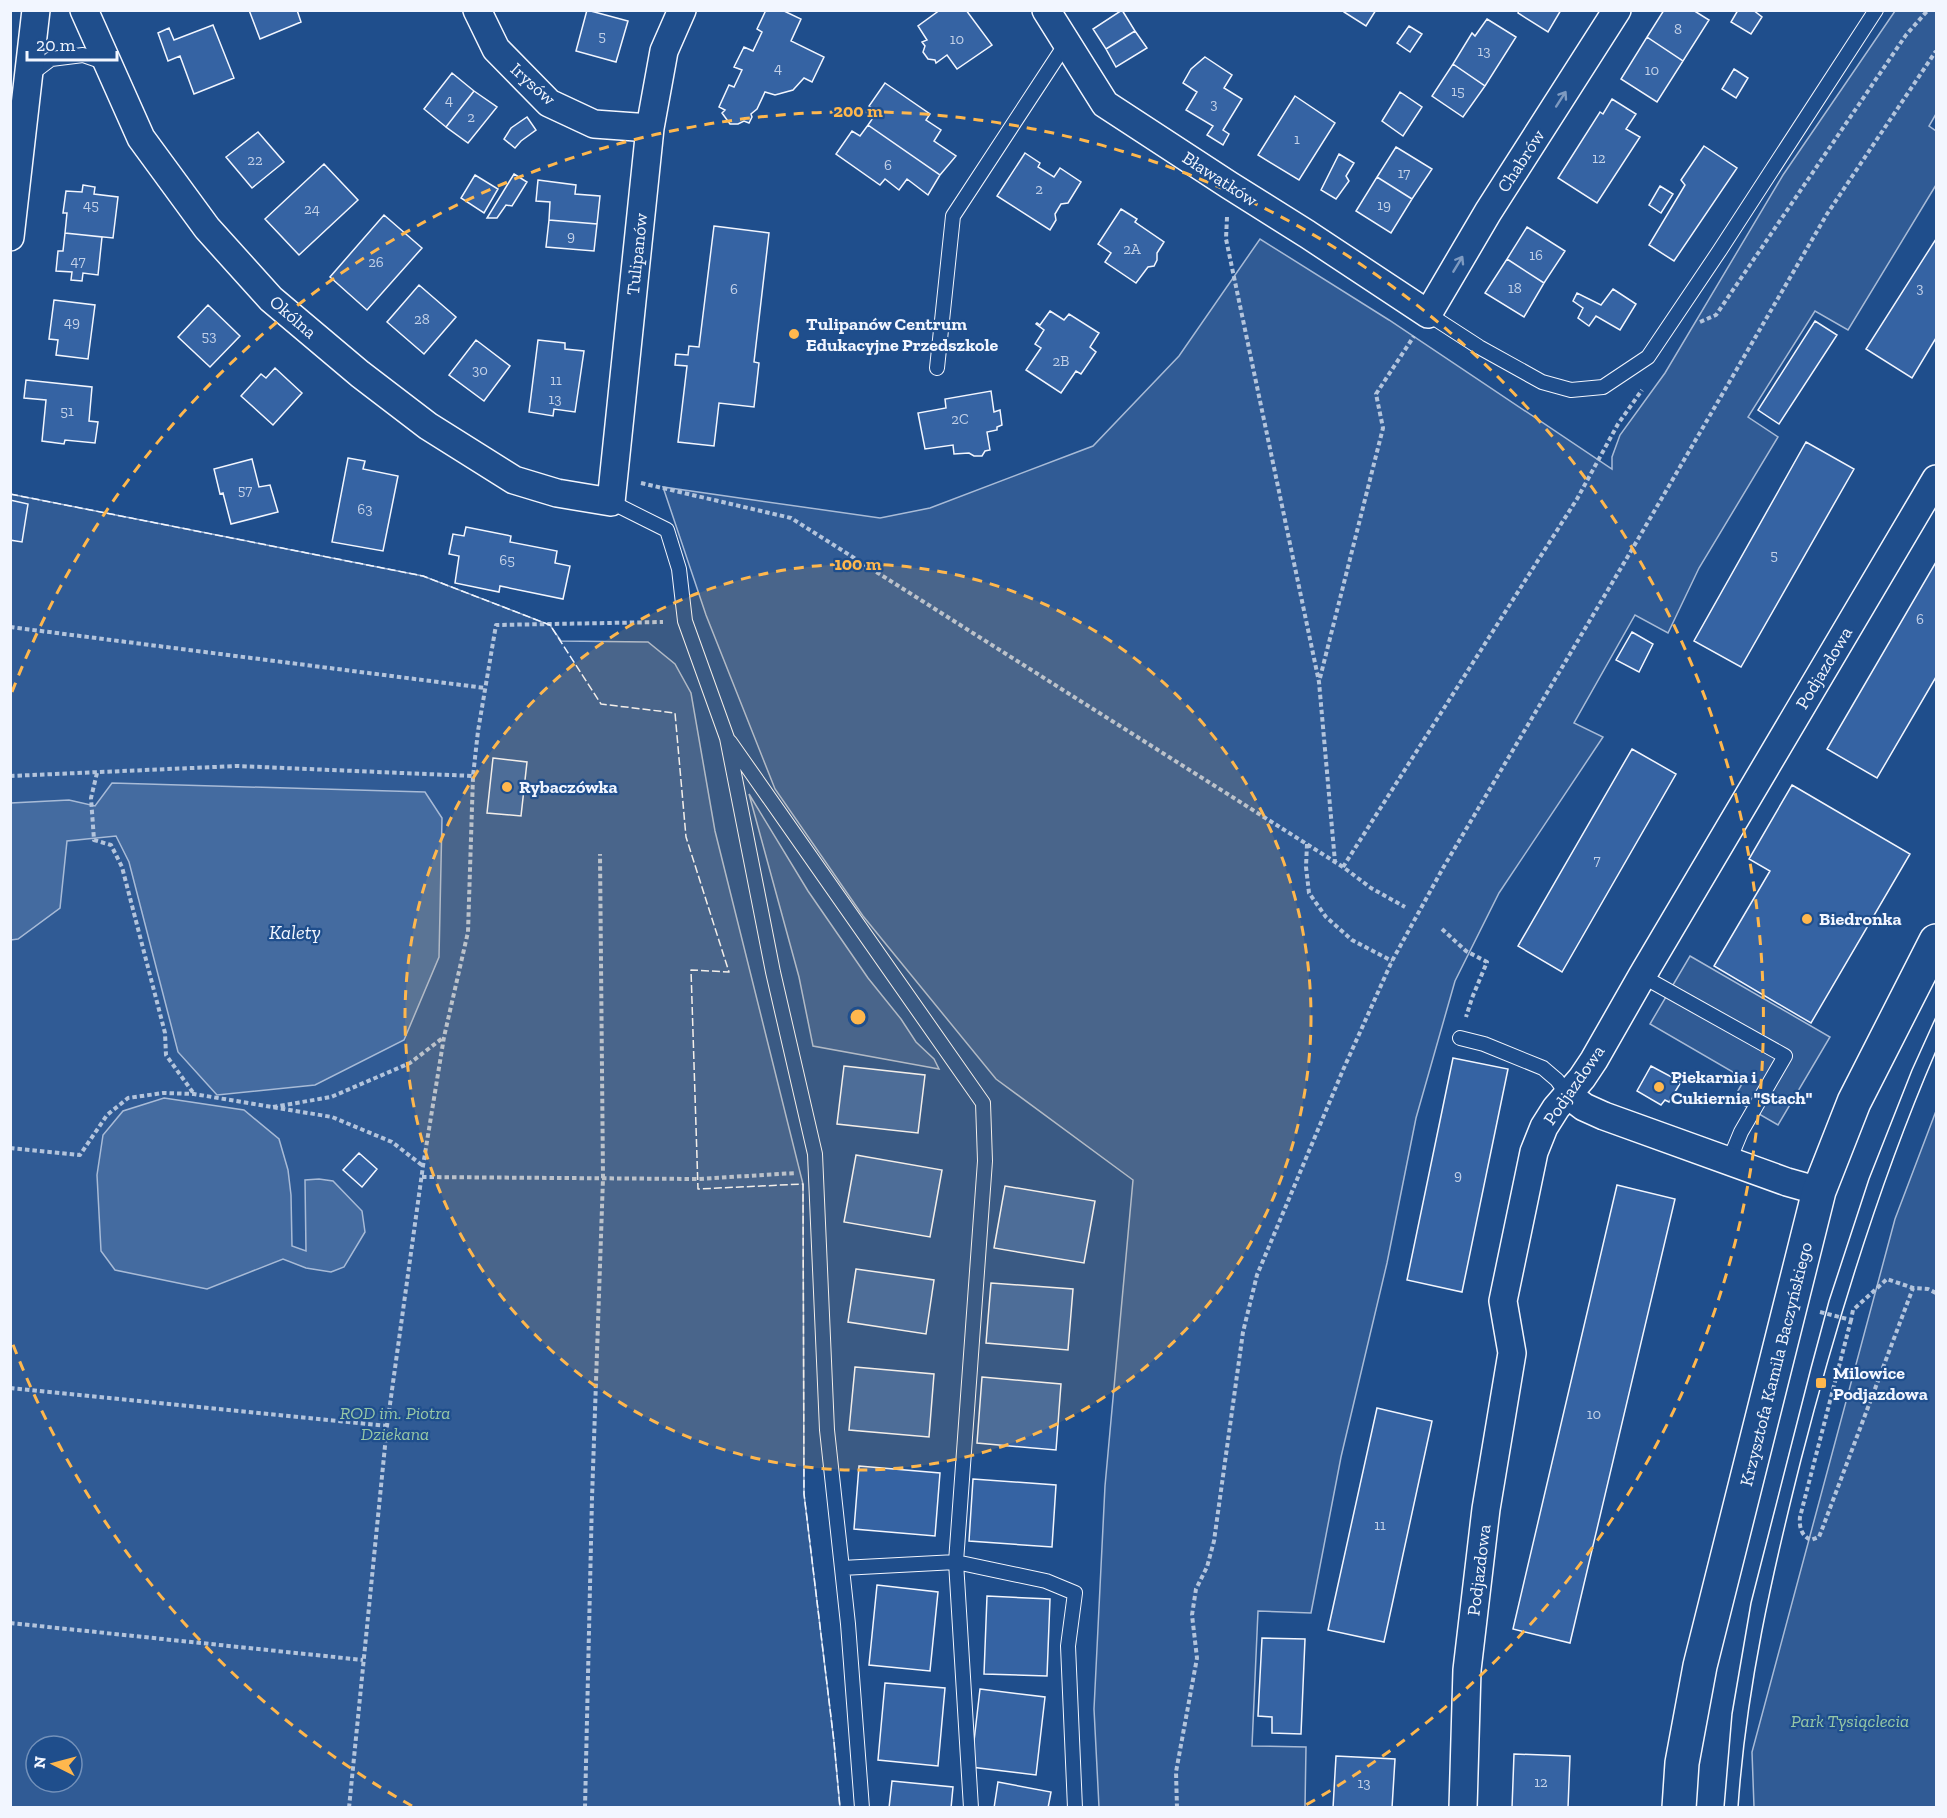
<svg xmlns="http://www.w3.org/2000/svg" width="1947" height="1818" font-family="'Zilla Slab',serif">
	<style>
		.built { fill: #305b95; stroke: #a8bbd7; stroke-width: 1.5; fill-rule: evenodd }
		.water { fill: #446ba0; stroke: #a8bbd7; stroke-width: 1.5 }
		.building { fill: #3563a3; stroke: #f2f6ff; stroke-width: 1.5 }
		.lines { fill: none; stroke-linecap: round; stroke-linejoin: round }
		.lane-casing { stroke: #f2f6ff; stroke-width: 16 }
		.street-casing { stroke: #f2f6ff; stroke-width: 30 }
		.secondary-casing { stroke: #f2f6ff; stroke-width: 36 }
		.path { stroke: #b3c4dc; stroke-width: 4; stroke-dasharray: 4.5 3; stroke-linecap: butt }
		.lane { stroke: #1f4e8c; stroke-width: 14 }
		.street { stroke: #1f4e8c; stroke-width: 27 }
		.secondary { stroke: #1f4e8c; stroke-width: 33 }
		.tram { stroke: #f2f6ff; stroke-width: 1.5 }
		.fence { stroke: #f2f6ff; stroke-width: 1.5; stroke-dasharray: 8 3; stroke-linecap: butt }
		.oneway { stroke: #7e9ac0 }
		.ring { fill: none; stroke: #ffb74d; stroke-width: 3; stroke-dasharray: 10 8 }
		.poi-dot { fill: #ffb74d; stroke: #1f4e8c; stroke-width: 2 }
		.labels { text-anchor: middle; stroke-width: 4.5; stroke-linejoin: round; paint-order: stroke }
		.number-label { font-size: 15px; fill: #c3d1e8 }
		.street-label { font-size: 18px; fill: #f2f6ff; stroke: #1f4e8c }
		.poi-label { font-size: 18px; font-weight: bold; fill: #f2f6ff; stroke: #1f4e8c; text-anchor: start }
		.park-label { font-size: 18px; font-style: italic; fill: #97c8a6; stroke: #1f4e8c }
		.water-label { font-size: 20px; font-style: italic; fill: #f2f6ff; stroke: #1f4e8c }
		.centre { fill: #ffb74d; stroke: #1f4e8c; stroke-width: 3 }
		.ring-label { font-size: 18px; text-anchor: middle; font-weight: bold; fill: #ffb74d; stroke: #1f4e8c; stroke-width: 4.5; stroke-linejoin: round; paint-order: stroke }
	</style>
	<rect width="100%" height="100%" fill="#1f4e8c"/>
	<path class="built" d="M1895 11H1936V114L1929 126 1936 131V185L1848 330 1815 311 1748 417 1778 437 1699 568 1668 633 1635 615 1574 723 1603 737 1499 893 1455 981 1416 1118 1387 1263 1341 1457 1311 1613 1258 1611 1252 1746 1306 1747 1305 1807H1099L1094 1709 1105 1486 1133 1180 996 1079 863 916 775 789 706 615 663 487 880 518 930 508 1093 446 1179 356 1260 239 1389 320 1612 469V457L1620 435 1665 373 1783 175Z
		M10 494 423 576 550 625 561 641 648 642 675 664 691 693 715 831 803 1184 804 1494 834 1742 840 1807H11ZM36 1746H72V1782H36Z
		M749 794 808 891 868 978 901 1019 916 1042 934 1059 939 1069 813 1046 799 977Z
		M1690 956 1830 1037 1778 1125 1733 1099 1745 1079 1650 1024Z
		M1936 1111V1807H1754L1752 1752 1895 1219Z"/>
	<path class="water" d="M112 783 425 792 442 818 439 957 404 1040 315 1085 217 1095 178 1052 129 862 116 836 67 841 60 908 18 939 11 940V803L69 800 95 806Z
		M164 1098 244 1110 279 1139 288 1170 291 1195 292 1246 306 1251 305 1180 319 1179 333 1181 362 1211 365 1232 344 1267 331 1272 306 1268 283 1259 207 1289 115 1270 101 1251 97 1175 103 1135 123 1111Z"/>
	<path class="building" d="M249 10H297L301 22 260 39Z
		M587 10 628 21 616 62 576 51Z
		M766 10H782L801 19 791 41 824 57 812 82 804 78 793 90 775 95 765 92 757 109 751 114 752 117 749 123 744 121 738 124H730L722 113 725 110 719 107 729 85 734 87 742 70 734 67 744 47 753 51 762 32 757 29Z
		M940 10H966L992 45 957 69 947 55 936 63 935 60 928 59 923 52 925 46 922 42 927 40 918 26Z
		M1122 10 1135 31 1106 49 1093 29Z
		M1344 10H1376L1366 26 1344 12Z
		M1519 10H1561L1548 32 1518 13Z
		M1664 10H1693L1709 20 1683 61 1647 37Z
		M1738 10H1753L1762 17 1751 34 1731 22Z
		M1487 19 1516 37 1485 86 1453 64 1472 33 1475 36Z
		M213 25 234 78 194 94 180 56 168 61 158 33 169 28 174 40Z
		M1409 26 1422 34 1410 52 1397 43Z
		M1135 31 1147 48 1116 67 1106 49Z
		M1647 37 1683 61 1657 102 1621 79Z
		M1205 57 1232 75 1224 88 1242 99 1223 130 1229 134 1223 145 1207 135 1213 126 1186 110 1197 92 1183 83 1191 69Z
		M1453 64 1485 86 1463 117 1432 96Z
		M1734 69 1748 78 1736 98 1722 89Z
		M452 73 474 91 446 127 424 109Z
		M885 83 930 114 926 120 941 130 934 141 956 156 940 175 868 125 877 112 869 106Z
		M474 91 497 107 468 143 446 127Z
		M1400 92 1422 107 1403 136 1382 121Z
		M1295 96 1335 123 1299 180 1258 155Z
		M1612 99 1636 114 1626 129 1640 137 1597 203 1558 178 1600 112 1603 114Z
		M527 117 536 130 521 141 515 148 504 139 511 128Z
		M868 125 940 175 928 195 907 179 899 190 885 179 880 185 836 154 852 131 860 136Z
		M258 132 284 162 252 188 226 157Z
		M1704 146 1737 168 1674 261 1649 245 1685 185 1681 180Z
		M1396 147 1432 169 1412 199 1377 177Z
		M1025 153 1040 163 1038 167 1054 177 1060 168 1081 182 1068 203 1061 204 1055 214 1056 220 1050 230 997 196Z
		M1339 154 1354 163 1346 176 1349 181 1336 199 1321 190Z
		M324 164 358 200 299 255 265 219Z
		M514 174 527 182 512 206 506 205 497 218H487Z
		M475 175 498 189 484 213 461 198Z
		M1377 177 1412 199 1391 233 1356 211Z
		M538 180 576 185 575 194 600 196 597 224 549 220 550 202 536 201Z
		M83 185 95 187 94 194 118 197 113 238 65 233 67 213H63L66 191 82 192Z
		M1660 186 1673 194 1661 213 1649 205Z
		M1121 209 1137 219 1135 222 1164 242 1157 253V260L1154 266 1148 267 1136 283 1105 262 1111 253 1098 244Z
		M384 215 422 248 367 310 330 277Z
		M549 220 597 224 594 251 546 247Z
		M714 226 769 233 754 362 759 363 754 407 719 403 714 446 678 442 687 366 675 365 676 354 688 355 689 346 699 347Z
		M1527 227 1565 251 1544 283 1507 259Z
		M65 233 102 237 98 275 83 273 82 281 71 280 72 272 56 271 58 251H63Z
		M1936 239V338L1912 378 1866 349Z
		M1507 259 1544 283 1524 317 1485 293Z
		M419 285 456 317 424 354 387 322Z
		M1613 289 1636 304 1620 330 1596 316 1589 326 1578 318 1583 308 1573 301 1577 293 1601 305Z
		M54 300 95 305 88 359 56 355 58 340 49 339Z
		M208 305 240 336 210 367 178 337Z
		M1050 311 1064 320 1069 314 1099 333 1090 347 1096 352 1081 374 1076 371 1061 393 1026 370 1041 348 1035 344 1044 330 1036 324 1037 323 1040 325Z
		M1815 321 1837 335 1779 424 1758 410Z
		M476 340 510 366 484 401 449 375Z
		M538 340 565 343V349L584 351 575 412 554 409 553 416 529 412Z
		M275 368 302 393 273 425 241 396 261 374 266 378Z
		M26 380 92 387 89 421 98 422 95 443 65 440 64 444 42 441 46 400 24 398Z
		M991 391 994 412 1000 410 1002 425 997 427V430L987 432 990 450 985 451 982 456H974L969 453 954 454 953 445 925 449 918 413 946 408 945 399Z
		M1806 442 1854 469 1741 667 1694 641Z
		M348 458 365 461 363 469 398 476 383 551 332 542Z
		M252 459 259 487 270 485 278 512 231 524 223 493 220 494 214 469Z
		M10 500 28 504 22 542 10 540Z
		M466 527 511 536 510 542 557 551 555 563 570 566 563 599 500 586 499 592 455 583 459 556 449 554 453 534 464 536Z
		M1936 562V677L1877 778 1827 749Z
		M1632 632 1653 644 1639 672 1616 660Z
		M1632 749 1676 774 1562 972 1518 946Z
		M493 758 527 762 521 816 487 813Z
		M1792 785 1910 854 1811 1023 1714 966 1770 871 1749 859Z
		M1453 1058 1508 1069 1462 1292 1407 1280Z
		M844 1066 925 1075 918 1133 837 1124Z
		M1651 1066 1681 1082 1669 1102 1665 1100 1661 1105 1637 1091Z
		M359 1153 377 1169 362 1187 343 1170Z
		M856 1155 942 1170 930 1237 844 1222Z
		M1617 1185 1675 1199 1570 1643 1513 1629Z
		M1005 1186 1095 1201 1084 1263 994 1248Z
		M856 1269 934 1280 926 1334 848 1322Z
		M991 1283 1073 1289 1068 1350 986 1343Z
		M855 1367 934 1374 929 1437 849 1430Z
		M982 1377 1061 1384 1056 1450 977 1443Z
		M1377 1408 1432 1421 1384 1642 1328 1630Z
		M859 1466 940 1473 935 1536 854 1529Z
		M973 1479 1056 1485 1052 1547 969 1541Z
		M877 1585 938 1592 930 1671 869 1665Z
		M987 1596 1050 1599 1047 1676 984 1674Z
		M1262 1638 1305 1639 1301 1734 1272 1733V1717L1258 1716Z
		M885 1683 945 1688 938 1766 878 1760Z
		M980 1689 1045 1697 1036 1775 971 1767Z
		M1514 1754 1570 1756 1568 1808H1512Z
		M1336 1756 1395 1759 1392 1808H1333Z
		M892 1781 953 1787 951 1808H889Z
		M998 1782 1051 1792 1048 1808H994Z"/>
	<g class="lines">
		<defs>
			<path id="lane" d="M30 75 51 59 83 55 106 63
				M1428 314 1479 347 1542 382 1571 390 1603 387 1648 357 1720 250 1876 10
				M937 368 953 216 1067 42
				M611 502 667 530 679 569 685 621 727 738 773 972 815 1154 827 1430 848 1624 862 1808
				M730 742 983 1103 985 1161 956 1562 971 1808
				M1642 976 1785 1056 1741 1132 1729 1161
				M1460 1038 1484 1044 1543 1068 1557 1080 1567 1094
				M842 1568 956 1562 1046 1581 1075 1593 1068 1646 1075 1808"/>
			<path id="street" d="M84 10 141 138 207 228 271 299 360 374 428 426 514 480 557 493 611 502 650 128 664 51 682 10
				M477 10 496 49 549 103 594 124 650 128
				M1046 10 1105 104 1229 185 1307 234 1428 314 1488 212 1617 10
				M10 237 36 10
				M1567 1094 1584 1107 1604 1116 1787 1182 1819 1191
				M1463 1808 1467 1670 1486 1509 1512 1353 1503 1301 1534 1152 1544 1127 1556 1108 1582 1078 1594 1060 1642 976 1936 479"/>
			<path id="secondary" d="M1679 1808 1682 1763 1700 1666 1819 1191 1854 1102 1936 941"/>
		</defs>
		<use href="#lane" class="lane-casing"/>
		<use href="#street" class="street-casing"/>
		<use href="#secondary" class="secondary-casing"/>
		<path class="path" d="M1227 217 1226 239 1319 682 1335 862
			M1700 322 1716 315 1906 35 1928 10
			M641 483 791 518 1343 867 1371 888 1405 907
			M10 627 485 688
			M1320 678 1383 428 1376 394 1414 336
			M97 773 91 798 94 840 111 845 122 867 165 1033 166 1055 194 1094
			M10 776 237 766 473 776 478 731 496 625 663 622
			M1307 844 1306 867 1309 893 1326 917 1352 940 1392 961
			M1343 867 1577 499 1618 424 1642 390
			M1442 929 1466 951 1487 962 1472 998 1466 1017
			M273 1107 331 1097 410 1063 444 1037
			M10 1148 80 1155 107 1115 128 1098 163 1093 194 1094 332 1117 392 1142 423 1166
			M422 1177 698 1179 796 1173
			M1820 1312 1851 1320 1853 1310 1887 1279 1913 1288 1928 1289 1936 1293
			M1851 1320 1800 1517C1799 1526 1801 1536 1811 1540L1819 1537 1821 1532 1913 1288
			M10 1388 387 1426
			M10 1623 363 1660
			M349 1808 387 1426 423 1166 444 1037 468 932 473 776
			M585 1808 592 1498 603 1178 600 854
			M1177 1808 1176 1772 1197 1658 1192 1615 1196 1589 1207 1567 1214 1541 1243 1332 1257 1275 1343 1070 1392 961 1443 868 1634 546 1827 214 1936 51"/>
		<use href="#lane" class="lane"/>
		<use href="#street" class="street"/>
		<use href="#secondary" class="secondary"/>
		<path class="tram" d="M1724 1808 1732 1714 1751 1603 1811 1368 1829 1301 1869 1179 1912 1070 1936 1017
			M1738 1808C1746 1689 1772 1575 1801 1460 1837 1320 1879 1183 1936 1051"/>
		<path class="fence" d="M10 494 423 576 550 625 601 704 675 713 686 837 729 972 691 970 698 1189 803 1184 804 1494 834 1742 840 1808"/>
	</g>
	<defs><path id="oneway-shaft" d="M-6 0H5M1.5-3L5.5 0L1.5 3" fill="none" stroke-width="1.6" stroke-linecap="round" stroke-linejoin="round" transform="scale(1.5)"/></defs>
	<g class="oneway">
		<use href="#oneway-shaft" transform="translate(1561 99) rotate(-57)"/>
		<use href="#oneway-shaft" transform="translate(1458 264) rotate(-59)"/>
	</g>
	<circle cx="858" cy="1017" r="453" fill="#ffb74d" fill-opacity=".12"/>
	<g class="ring">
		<circle cx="858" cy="1017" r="453"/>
		<path d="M412 1806A906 906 0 0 1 12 1342M12 692A906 906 0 1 1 1304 1806"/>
	</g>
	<g class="poi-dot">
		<circle cx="794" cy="334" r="6"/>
		<circle cx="507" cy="787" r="6"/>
		<circle cx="1807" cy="919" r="6"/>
		<circle cx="1659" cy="1087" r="6"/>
		<rect x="1815" y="1377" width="12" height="12" rx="3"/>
	</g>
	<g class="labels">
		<g class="number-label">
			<text x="1678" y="34">8</text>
			<text x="602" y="41">5</text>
			<text x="957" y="44">10</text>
			<text x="1484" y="56">13</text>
			<text x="778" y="73">4</text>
			<text x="1652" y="75">10</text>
			<text x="1458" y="96">15</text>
			<text x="449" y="105">4</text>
			<text x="1214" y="109">3</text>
			<text x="471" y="122">2</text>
			<text x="1297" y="144">1</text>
			<text x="1599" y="163">12</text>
			<text x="255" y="165">22</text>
			<text x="888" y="170">6</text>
			<text x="1404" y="178">17</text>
			<text x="1039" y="194">2</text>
			<text x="91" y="210">45</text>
			<text x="1384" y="210">19</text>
			<text x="312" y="214">24</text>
			<text x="571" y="241">9</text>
			<text x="1132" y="254">2A</text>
			<text x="1536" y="260">16</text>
			<text x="78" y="266">47</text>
			<text x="376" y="267">26</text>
			<text x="1515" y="293">18</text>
			<text x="1920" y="293">3</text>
			<text x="734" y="294">6</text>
			<text x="422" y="324">28</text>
			<text x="72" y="327">49</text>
			<text x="209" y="341">53</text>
			<text x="1061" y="366">2B</text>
			<text x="480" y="375">30</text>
			<text x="556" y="385">11</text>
			<text x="555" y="404">13</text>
			<text x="67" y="416">51</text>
			<text x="960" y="424">2C</text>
			<text x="245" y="495">57</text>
			<text x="365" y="514">63</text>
			<text x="1774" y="560">5</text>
			<text x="507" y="565">65</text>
			<text x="1920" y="624">6</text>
			<text x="1597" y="865">7</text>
			<text x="1458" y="1180">9</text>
			<text x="1594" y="1419">10</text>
			<text x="1380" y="1530">11</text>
			<text x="1541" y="1787">12</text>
			<text x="1364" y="1788">13</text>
		</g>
		<g class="street-label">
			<text transform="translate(533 84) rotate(42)" y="6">Irysów</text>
			<text transform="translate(1521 161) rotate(-57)" y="6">Chabrów</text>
			<text transform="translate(1220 179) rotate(33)" y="6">Bławatków</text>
			<text transform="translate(637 254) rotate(-84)" y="6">Tulipanów</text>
			<text transform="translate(293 317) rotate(41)" y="6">Okólna</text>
			<text transform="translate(1824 668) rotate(-59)" y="6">Podjazdowa</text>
			<text transform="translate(1574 1085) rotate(-55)" y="6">Podjazdowa</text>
			<text transform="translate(1776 1364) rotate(-76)" y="6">Krzysztofa Kamila Baczyńskiego</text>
			<text transform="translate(1479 1570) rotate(-83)" y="6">Podjazdowa</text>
		</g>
		<g class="poi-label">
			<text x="806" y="330">Tulipanów Centrum<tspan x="806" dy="21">Edukacyjne Przedszkole</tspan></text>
			<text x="519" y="793">Rybaczówka</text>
			<text x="1819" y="925">Biedronka</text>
			<text x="1671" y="1083">Piekarnia i<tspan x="1671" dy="21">Cukiernia "Stach"</tspan></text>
			<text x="1833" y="1379">Milowice<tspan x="1833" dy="21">Podjazdowa</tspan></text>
		</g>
		<g class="park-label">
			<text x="395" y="1419">ROD im. Piotra<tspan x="395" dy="21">Dziekana</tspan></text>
			<text x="1850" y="1727">Park Tysiąclecia</text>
		</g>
		<g class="water-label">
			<text x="295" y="939">Kalety</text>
		</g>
	</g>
	<circle cx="858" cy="1017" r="9" class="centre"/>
	<g class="ring-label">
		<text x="858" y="117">200 m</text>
		<text x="858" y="570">100 m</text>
	</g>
	<rect width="1947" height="1818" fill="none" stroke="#f2f6ff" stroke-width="24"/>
	<g transform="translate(54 1764) rotate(276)"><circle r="28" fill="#1f4e8c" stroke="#7391ba" stroke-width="1.5"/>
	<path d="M0-4.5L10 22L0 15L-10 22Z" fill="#ffb74d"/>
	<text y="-9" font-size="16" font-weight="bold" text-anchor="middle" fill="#f2f6ff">N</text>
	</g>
	<path d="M27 51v9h90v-9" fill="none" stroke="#f2f6ff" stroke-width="3"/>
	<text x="36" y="51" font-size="18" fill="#f2f6ff" stroke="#1f4e8c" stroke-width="4.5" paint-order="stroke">20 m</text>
</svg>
